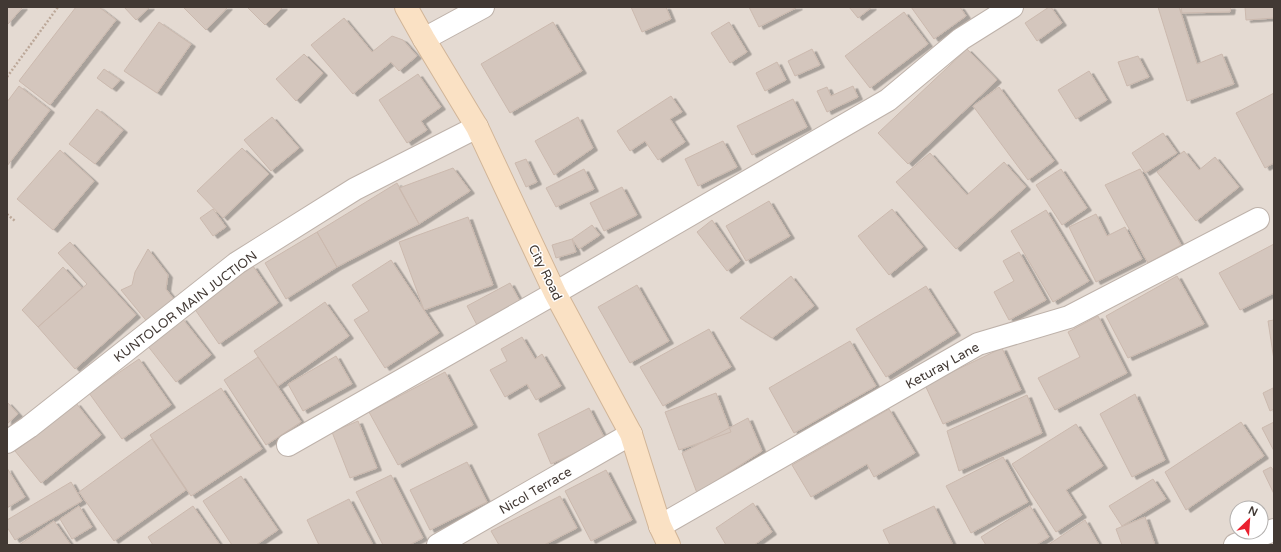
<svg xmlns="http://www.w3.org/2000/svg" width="1281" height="552" font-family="'Varela Round',sans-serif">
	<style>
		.residential { fill: #e4dad2; fill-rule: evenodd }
		.building { fill: #d4c6bd; stroke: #cbb9ae; filter: url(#shadow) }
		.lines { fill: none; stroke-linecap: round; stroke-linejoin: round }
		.street-casing { stroke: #beb2aa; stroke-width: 24 }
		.secondary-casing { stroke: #d1b598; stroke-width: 24 }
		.path { stroke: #bca899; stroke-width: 2.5; stroke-dasharray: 2 2; stroke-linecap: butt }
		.street { stroke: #fff; stroke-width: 22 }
		.secondary { stroke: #fae1c4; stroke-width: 22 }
		.labels { text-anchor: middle; stroke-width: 3; stroke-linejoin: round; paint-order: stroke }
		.street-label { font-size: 13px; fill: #423934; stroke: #fff }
	</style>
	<defs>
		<filter id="shadow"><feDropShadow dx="4.5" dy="2.5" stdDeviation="0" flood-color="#0004"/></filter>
	</defs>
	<rect width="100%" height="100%" fill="#f0eae4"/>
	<path class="residential" d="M7 7H1274V545H7ZM1237 508H1261V532H1237Z"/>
	<path class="building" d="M7 7H23L8 24 7 23Z
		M76 7H99L116 20 50 105 19 81Z
		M124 7H150L136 20Z
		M183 7H228L206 30Z
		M247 7H283L265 25Z
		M631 7H666L671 19 642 32Z
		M749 7H798L759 27Z
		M849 7H872L858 18Z
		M911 7H960L966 16 934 39Z
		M1049 7H1051L1062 23 1037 41 1025 23Z
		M1158 7H1179L1197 64 1222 54 1234 84 1187 101Z
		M1181 7H1231L1230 12 1182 13Z
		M1245 7H1274V18L1246 20Z
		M904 12 928 44 870 88 845 56Z
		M344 18 372 52 392 36 403 40 417 56 399 71 391 62 353 94 311 45Z
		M159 22 191 44 157 93 124 71Z
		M553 22 582 71 510 113 481 64Z
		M729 22 747 52 730 63 711 33Z
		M812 49 820 65 795 76 788 61Z
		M967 49 997 80 908 164 878 133Z
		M304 54 323 73 296 101 276 79Z
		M1138 56 1149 77 1127 86 1118 62Z
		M777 62 786 80 765 91 756 73Z
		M104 69 120 80 112 89 97 78Z
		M1089 71 1107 100 1076 119 1058 90Z
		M418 74 441 107 421 121 427 130 407 143 379 100Z
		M19 86 50 110 7 166V102Z
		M853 86 858 97 827 112 817 91 827 87 831 96Z
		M999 87 1054 161 1028 180 973 106Z
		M1274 93V163L1265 168 1236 113Z
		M671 96 682 112 670 119 685 142 658 160 645 141 630 151 617 131Z
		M793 99 807 127 752 155 737 126Z
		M97 109 123 130 95 164 69 144Z
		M272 117 299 148 271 171 244 140Z
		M578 117 593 148 554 175 535 141Z
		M1163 133 1177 153 1145 173 1132 153Z
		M723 141 737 167 698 186 685 159Z
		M242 148 269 174 223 218 197 191Z
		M60 150 94 181 53 230 17 199Z
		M1184 151 1199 170 1215 157 1239 187 1196 221 1157 172Z
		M930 153 967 195 1004 162 1026 187 956 249 896 182Z
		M526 159 537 182 526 187 515 163Z
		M453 168 470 191 419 224 399 188Z
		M584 169 594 189 556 207 546 188Z
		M1061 169 1087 208 1062 225 1036 185Z
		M1140 169 1181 245 1148 263 1105 185Z
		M397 183 419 224 337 267 317 232Z
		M622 187 637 215 604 231 590 203Z
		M769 201 790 236 746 261 726 226Z
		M213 209 226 227 213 236 200 218Z
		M892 209 923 247 889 275 858 236Z
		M1046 210 1089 281 1053 302 1011 231Z
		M1096 214 1107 236 1125 227 1142 259 1096 282 1069 227Z
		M468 217 493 285 424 310 399 242Z
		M712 220 740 261 727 271 697 232Z
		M592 225 600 235 579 249 572 239Z
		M317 232 337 267 286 299 265 263Z
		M572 239 576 252 556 258 552 245Z
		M70 242 136 315 75 369 38 327 87 284 58 253Z
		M1274 244V293L1240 310 1219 273Z
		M148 249 168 275 166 289 176 302 149 324 121 290 132 285 135 272Z
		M1019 252 1046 300 1009 320 994 292 1014 281 1003 261Z
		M391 260 439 333 385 368 354 320 369 311 352 285Z
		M253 266 278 303 219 344 194 308Z
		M63 267 82 288 38 327 22 310Z
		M791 276 814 306 772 338 740 318Z
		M1177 276 1204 324 1128 358 1106 316Z
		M510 283 521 303 478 327 467 306Z
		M637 285 669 341 630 363 598 307Z
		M926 286 956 333 886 377 856 329Z
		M325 302 349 336 278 386 254 351Z
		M1098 316 1127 373 1055 410 1038 378 1080 357 1068 332Z
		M182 318 211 355 176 382 147 345Z
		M1274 320V360L1268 321Z
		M709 329 731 367 663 406 640 367Z
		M522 337 535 359 542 354 561 386 536 400 527 384 505 397 490 370 507 361 501 349Z
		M850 341 876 386 794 433 769 388Z
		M1002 348 1021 390 943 424 925 385Z
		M336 356 352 384 303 411 288 384Z
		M258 357 301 422 266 445 224 380Z
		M139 359 171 405 122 439 89 393Z
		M445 372 473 425 398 465 369 412Z
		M221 388 262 449 191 496 150 435Z
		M1273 388 1274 409 1270 411 1263 393Z
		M716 393 731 432 679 450 665 412Z
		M1135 394 1165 460 1132 477 1100 414Z
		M1027 395 1042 433 959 471 947 431Z
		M7 402 18 414 7 424Z
		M76 403 101 435 41 483 15 451Z
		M589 408 605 439 551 464 538 434Z
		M889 409 915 453 874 477 867 464 811 497 792 465Z
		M748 418 762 451 697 493 682 453Z
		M358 421 377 468 350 478 332 432Z
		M1241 422 1264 456 1186 510 1165 472Z
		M1274 422V451L1262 428Z
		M1076 424 1103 466 1066 490 1082 515 1056 532 1012 464Z
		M152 439 186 490 114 541 79 492Z
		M1003 457 1028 502 971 533 946 486Z
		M467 462 487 502 430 530 410 490Z
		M1271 467 1274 471V494L1263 471Z
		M7 468 25 497 7 508Z
		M606 470 632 520 591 541 565 491Z
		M391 475 423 538 409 545H383L356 492Z
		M241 476 278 530 256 545H232L203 501Z
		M1153 479 1166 499 1122 526 1109 506Z
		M71 482 82 501 15 540 7 527V520Z
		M560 496 577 528 544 545H499L491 531Z
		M349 499 373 545H319L307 520Z
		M753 503 772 532 754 545H726L716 528Z
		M79 506 92 527 72 539 60 519Z
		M193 506 220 545H153L148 537Z
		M934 506 953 545H890L883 530Z
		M1030 506 1049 537 1036 545H986L981 537Z
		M1145 517 1155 545H1122L1116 529Z
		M1085 520 1099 545H1048Z
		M54 521 71 545H19Z"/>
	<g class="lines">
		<defs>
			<path id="street" d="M424 39 483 7
				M7 442 29 427 237 263 355 189 477 127
				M288 445 555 293 888 100 961 39 1012 7
				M660 526 978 344 1069 317 1258 219
				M438 545 631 434
				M1235 545 1274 530"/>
			<path id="secondary" d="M406 7 424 39 477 127 555 293 631 434 660 526 669 545"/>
		</defs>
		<use href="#street" class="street-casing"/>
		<use href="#secondary" class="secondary-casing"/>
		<path class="path" d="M7 77 58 7
			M7 214 15 221"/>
		<use href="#street" class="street"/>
		<use href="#secondary" class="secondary"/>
	</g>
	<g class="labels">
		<g class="street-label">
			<text transform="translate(546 272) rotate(64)" y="5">City Road</text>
			<text transform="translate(185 306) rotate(-37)" y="5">KUNTOLOR MAIN JUCTION</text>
			<text transform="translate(942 365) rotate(-29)" y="5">Keturay Lane</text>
			<text transform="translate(535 490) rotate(-30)" y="5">Nicol Terrace</text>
		</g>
	</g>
	<rect width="1281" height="552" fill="none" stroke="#423934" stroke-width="16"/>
	<g transform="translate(1249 520) rotate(25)"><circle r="19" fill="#ffffff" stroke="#b3b0ae"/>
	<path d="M0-3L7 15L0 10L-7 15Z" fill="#ea212f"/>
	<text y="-6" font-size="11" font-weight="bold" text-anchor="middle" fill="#423934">N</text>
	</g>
</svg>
